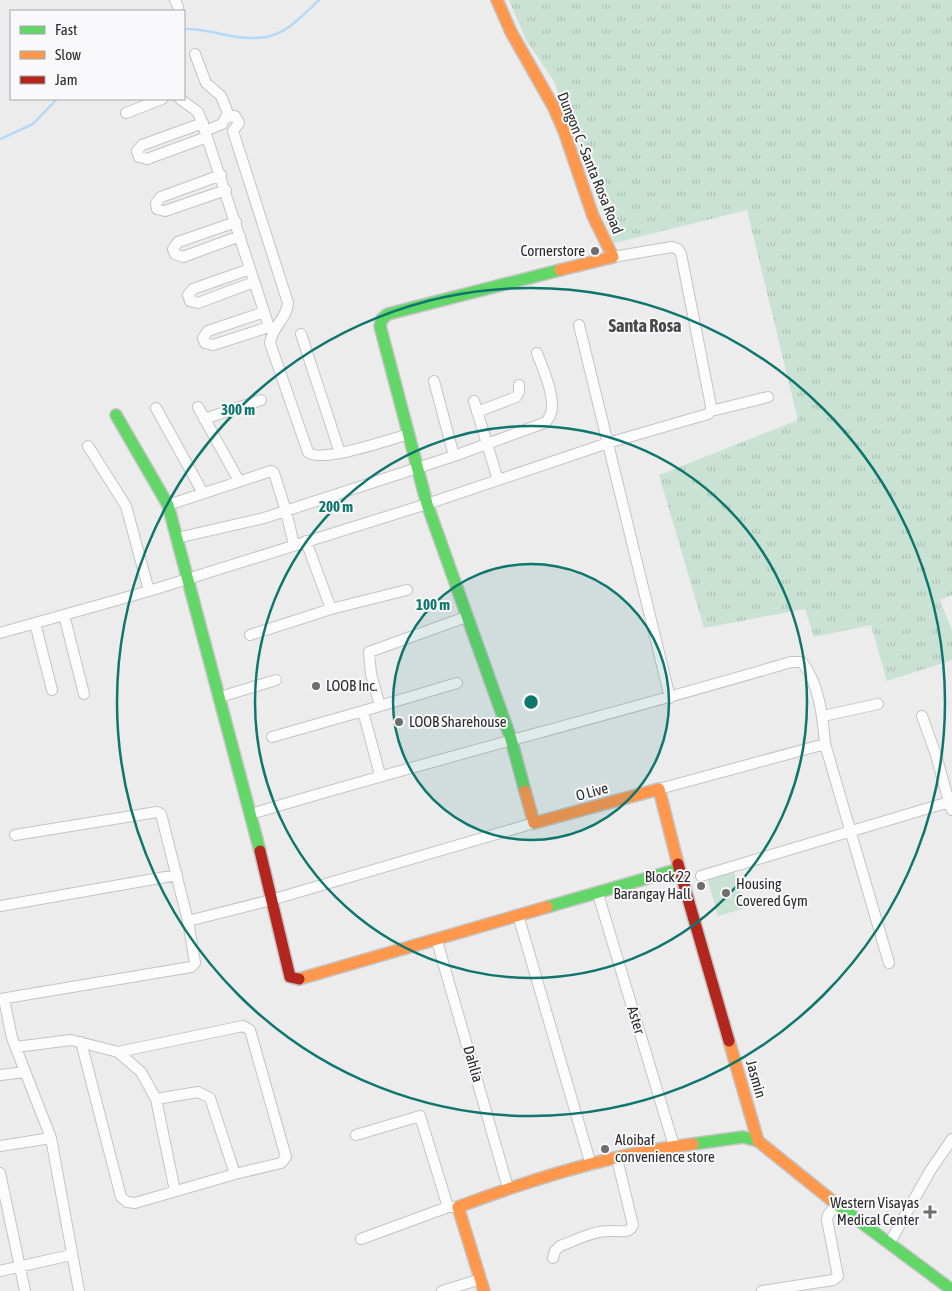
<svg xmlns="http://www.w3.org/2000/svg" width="952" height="1291" font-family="'Asap Condensed',sans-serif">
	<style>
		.grass { fill: url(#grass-tufts) }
		.green { fill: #c9e2d4 }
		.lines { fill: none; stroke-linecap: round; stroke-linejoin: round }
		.stream { stroke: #b5d9f7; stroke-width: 2.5 }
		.street-casing { stroke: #c4c4c4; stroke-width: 12 }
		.fast-casing { stroke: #c4c4c4; stroke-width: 14 }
		.slow-casing { stroke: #c4c4c4; stroke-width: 14 }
		.jam-casing { stroke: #c4c4c4; stroke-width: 14 }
		.street { stroke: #fcfcfc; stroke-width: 10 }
		.fast { stroke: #63d668; stroke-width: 11 }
		.slow { stroke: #ff974d; stroke-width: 11 }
		.jam { stroke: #b3261e; stroke-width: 11 }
		.ring { fill: none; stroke: #0f766e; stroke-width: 2.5 }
		.poi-dot { fill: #6e6e6f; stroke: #f9f9fb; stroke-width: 2 }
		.labels { text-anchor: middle; stroke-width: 4; stroke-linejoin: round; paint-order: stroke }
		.street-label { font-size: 15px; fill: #2a2a2b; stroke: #f9f9fb }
		.poi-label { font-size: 15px; fill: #2a2a2b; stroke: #f9f9fb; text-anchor: start }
		.quarter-label { font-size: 18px; font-weight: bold; fill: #49484a; stroke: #f9f9fb }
		.centre { fill: #0f766e; stroke: #f9f9fb; stroke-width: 2.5 }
		.ring-label { font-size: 15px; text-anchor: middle; font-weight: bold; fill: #0f766e; stroke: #f9f9fb; stroke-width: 4; stroke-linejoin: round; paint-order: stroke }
	</style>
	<defs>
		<pattern id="grass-tufts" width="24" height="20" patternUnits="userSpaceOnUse" patternTransform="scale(1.25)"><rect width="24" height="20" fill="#c9e2d4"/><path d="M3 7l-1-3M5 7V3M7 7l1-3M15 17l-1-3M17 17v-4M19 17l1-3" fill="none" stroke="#adc2b6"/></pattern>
	</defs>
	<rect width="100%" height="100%" fill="#ececed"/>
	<path class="grass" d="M509 0H952V595L940 600 952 631V660L887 681 871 625 814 637 805 609 704 628 659 475 798 420 747 210 614 243 554 81 526 40Z"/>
	<path class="green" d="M733 869 745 908 718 916 707 877Z"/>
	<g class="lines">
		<path class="stream" d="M184 29C198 28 212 32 226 35 274 45 286 32 319 0
			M0 139 33 124 57 99"/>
		<defs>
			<path id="street" d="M175 0 178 7
				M195 54 206 83 221 96 229 116
				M180 99 198 112 205 131 222 124 226 117 235 116 239 123 233 131
				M126 113 162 99
				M203 123 142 145 137 151 139 157 147 159 207 137
				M205 131 269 327 213 345 205 343 203 338 208 331 264 312
				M233 131 288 303C287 318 272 327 270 343L308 452C320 464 391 439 409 434
				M221 175 161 197 156 203 157 209 165 211 226 190
				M236 222 178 242 173 249 175 254 183 257 240 236
				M250 269 193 289 188 295 190 301 198 303 254 282
				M579 325 670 698
				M301 334 340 453
				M434 381 454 456
				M474 401 498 480
				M198 407 239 481
				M156 408 203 493
				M711 411 768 397
				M477 412 516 397 519 392V385
				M204 419 261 400
				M88 446 126 506 149 591 427 504 608 443 708 414 711 411V406L681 254 678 249 672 247 613 257
				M168 505 271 471 274 473 286 511 294 545
				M177 538 264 518 454 456 544 423C563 410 543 370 537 353
				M306 541 331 609
				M64 615 84 694
				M35 623 52 690
				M0 633 149 591
				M250 635 331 609 407 590
				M220 697 276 680
				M380 706 371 674 369 652 466 617
				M823 716 878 704
				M922 716 936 755 949 802
				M272 737 363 711
				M380 775 363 711 457 683
				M659 789 825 744
				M251 814C430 760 612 715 791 662H802C819 683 823 718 825 744L889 963
				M701 876 949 802 952 810
				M598 894 674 1146
				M0 906 177 875
				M518 915 591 1165
				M188 921 271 900 534 823
				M437 941 508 1188
				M0 999 191 967 195 963 188 921 161 814 157 812 15 835
				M4 999 12 1038 51 1138 79 1291
				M243 1026 250 1030 286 1157 281 1163 235 1174 210 1098 198 1092 156 1099 141 1072 118 1052Z
				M81 1042 121 1197 127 1202 135 1203 235 1174
				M16 1047 71 1040 118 1052
				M0 1075 25 1072
				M156 1099 175 1191
				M356 1135 420 1116 448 1207
				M0 1146 51 1138
				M0 1173 25 1291
				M361 1239 448 1207H455
				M889 1244 930 1171 952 1139
				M553 1258 555 1251 560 1246C575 1241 592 1231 609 1231 618 1230 629 1235 633 1225L617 1159
				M0 1271 71 1255
				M442 1291 481 1279
				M762 1291 833 1280 838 1276 827 1220 828 1215 837 1204"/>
			<path id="fast" d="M116 415 168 505 260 851
				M525 791 511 739 427 504 380 326 382 319 388 314 560 270
				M547 907 679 869
				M693 1144 743 1137 758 1141
				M835 1203 952 1290"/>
			<path id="slow" d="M497 0 511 32 553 106 564 131 593 216 613 257 560 270
				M525 791 534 823 659 789 678 864
				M299 979 547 907
				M729 1041 758 1141 835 1203
				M484 1291 458 1207C529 1180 617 1153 693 1144"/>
			<path id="jam" d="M260 851 290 977 299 979
				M678 864 729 1041"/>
		</defs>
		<use href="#street" class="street-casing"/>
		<use href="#fast" class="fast-casing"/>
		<use href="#slow" class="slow-casing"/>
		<use href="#jam" class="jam-casing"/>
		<use href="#street" class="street"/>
		<use href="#fast" class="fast"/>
		<use href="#slow" class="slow"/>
		<use href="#jam" class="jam"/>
	</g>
	<circle cx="531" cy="702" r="138" fill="#0f766e" fill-opacity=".12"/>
	<g class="ring">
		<circle cx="531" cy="702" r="138"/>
		<circle cx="531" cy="702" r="276"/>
		<circle cx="531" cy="702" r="414"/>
	</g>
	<g class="poi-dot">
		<circle cx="595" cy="251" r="5"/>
		<circle cx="316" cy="686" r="5"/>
		<circle cx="399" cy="722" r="5"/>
		<circle cx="701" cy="886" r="5"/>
		<circle cx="726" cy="893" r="5"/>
		<circle cx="605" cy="1149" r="5"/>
		<path d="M927.5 1204.5h5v5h5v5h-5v5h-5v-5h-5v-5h5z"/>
	</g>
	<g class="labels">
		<g class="street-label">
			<text transform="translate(590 163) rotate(68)" y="5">Dungon C - Santa Rosa Road</text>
			<text transform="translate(592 792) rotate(-15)" y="5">O Live</text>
			<text transform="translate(636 1020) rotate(73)" y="5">Aster</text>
			<text transform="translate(473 1064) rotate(74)" y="5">Dahlia</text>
			<text transform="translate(756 1079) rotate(74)" y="5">Jasmin</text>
		</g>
		<g class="poi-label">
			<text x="585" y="256" text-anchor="end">Cornerstore</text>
			<text x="326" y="691">LOOB Inc.</text>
			<text x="409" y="727">LOOB Sharehouse</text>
			<text x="691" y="882" text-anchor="end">Block 22<tspan x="691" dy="17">Barangay Hall</tspan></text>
			<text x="736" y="889">Housing<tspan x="736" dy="17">Covered Gym</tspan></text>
			<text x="615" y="1145">Aloibaf<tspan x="615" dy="17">convenience store</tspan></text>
			<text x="919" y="1208" text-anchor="end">Western Visayas<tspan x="919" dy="17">Medical Center</tspan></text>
		</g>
		<g class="quarter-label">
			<text x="645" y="332">Santa Rosa</text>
		</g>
	</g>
	<circle cx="531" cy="702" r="8" class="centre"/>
	<g class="ring-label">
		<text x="238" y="415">300 m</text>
		<text x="336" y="512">200 m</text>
		<text x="433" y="610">100 m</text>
	</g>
	<rect x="10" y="10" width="175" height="90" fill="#f9f9fb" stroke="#a6a6a8"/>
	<rect x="20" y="26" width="25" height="8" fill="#63d668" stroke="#a6a6a8"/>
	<text x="55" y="35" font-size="15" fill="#2a2a2b">Fast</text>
	<rect x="20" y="51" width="25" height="8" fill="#ff974d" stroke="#a6a6a8"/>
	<text x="55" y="60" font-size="15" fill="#2a2a2b">Slow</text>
	<rect x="20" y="76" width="25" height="8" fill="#b3261e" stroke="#a6a6a8"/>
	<text x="55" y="85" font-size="15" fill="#2a2a2b">Jam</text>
</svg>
